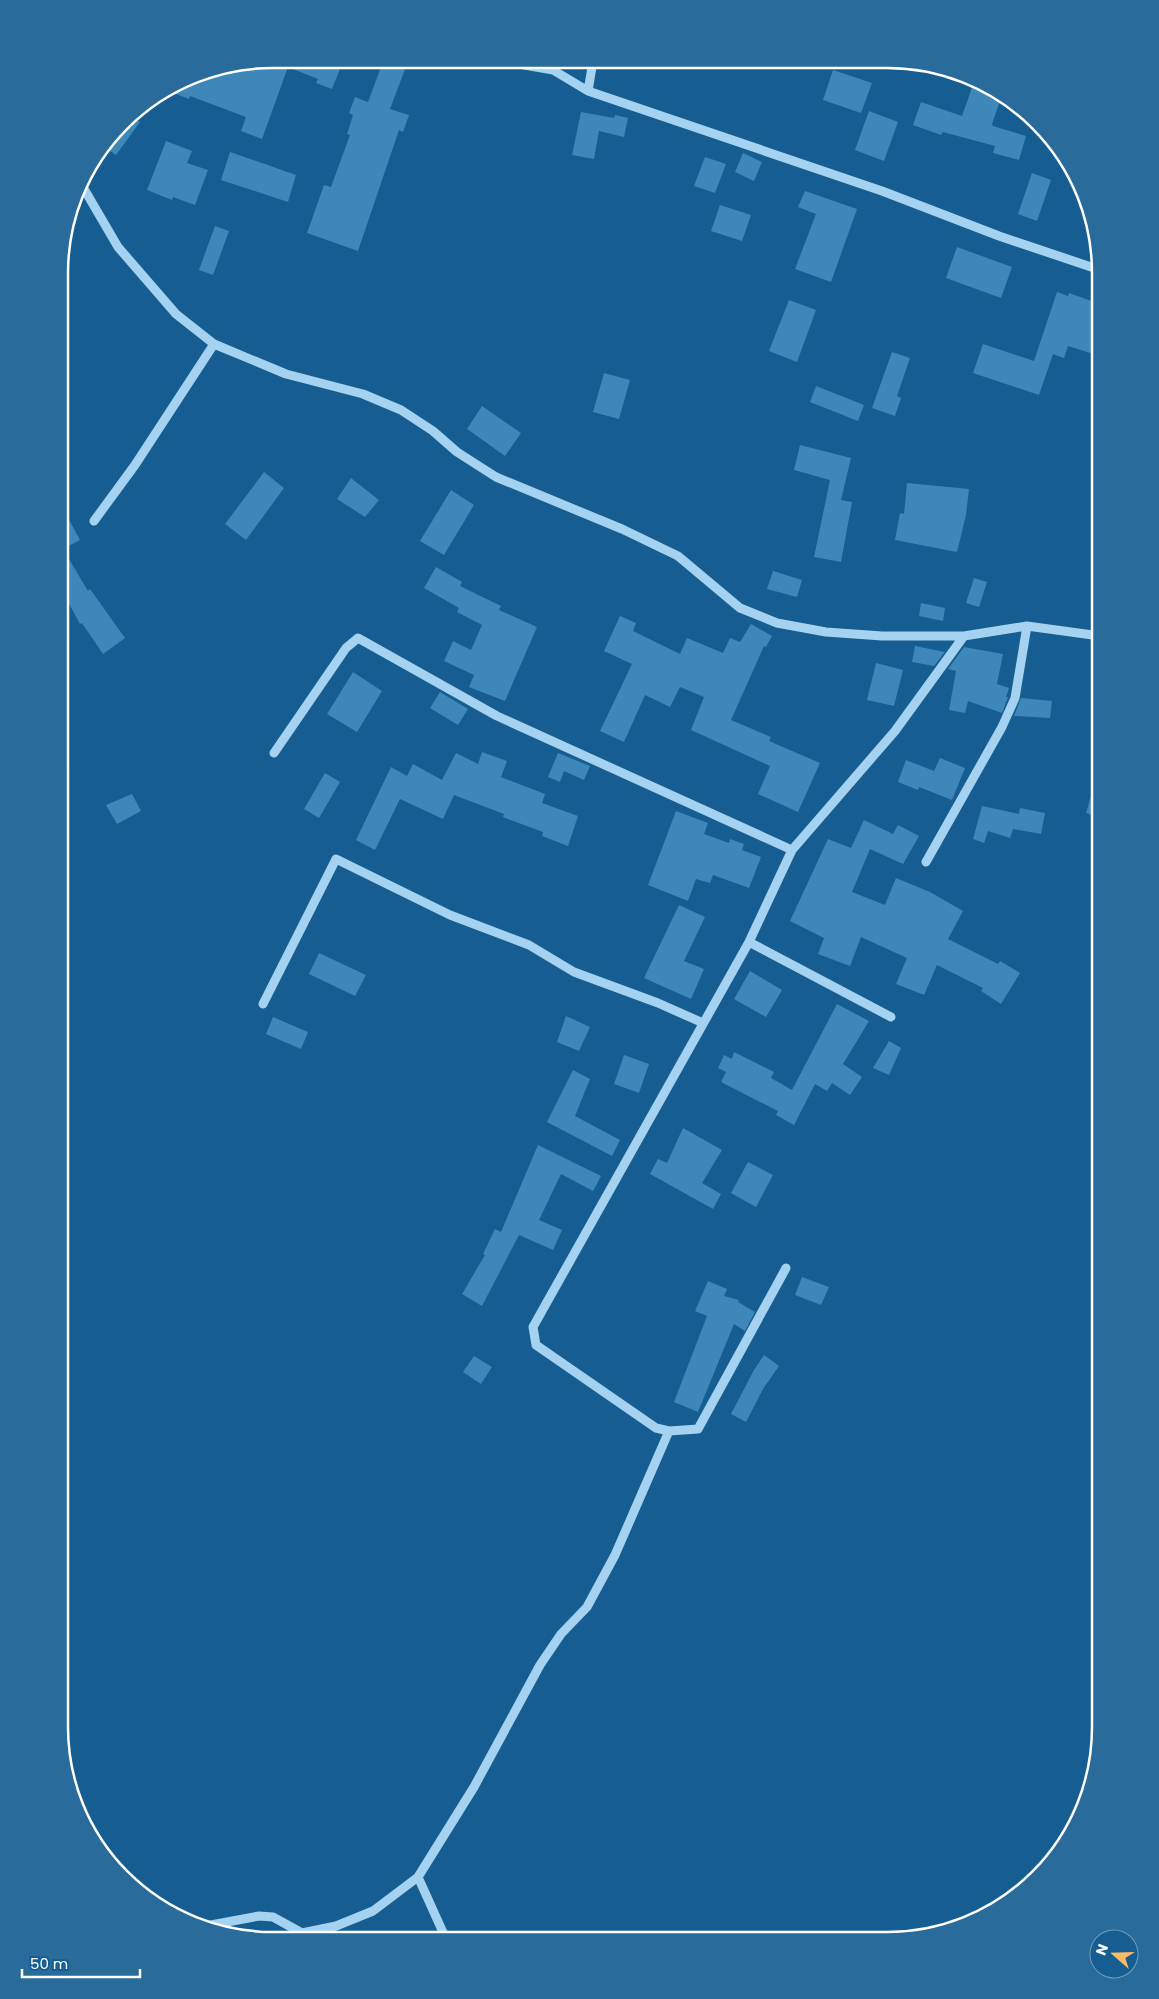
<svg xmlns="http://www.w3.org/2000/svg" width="1159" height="1999" font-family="Poppins,sans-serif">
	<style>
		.building { fill: #3e87b9 }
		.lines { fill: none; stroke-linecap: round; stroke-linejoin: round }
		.minor { stroke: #a4d2f0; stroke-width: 9 }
		.rim { fill: none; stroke: #fff; stroke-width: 2.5 }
	</style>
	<rect width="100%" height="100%" fill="#165e91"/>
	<path class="building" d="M272 59H344L332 89 316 83 318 79 288 67 262 139 241 131 246 117 190 96 189 99 166 90 191 75Z
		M384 59 394 60 407 64 390 109 409 115 403 132 399 130 358 251 307 233 324 185 331 187 350 135 347 134 353 115 349 113 355 97 368 102Z
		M833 70 872 83 861 113 823 100Z
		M975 79 1002 95 992 124 993 126 1026 136 1019 160 993 153 995 146 943 132 941 135 913 125 921 102 962 116Z
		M869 111 898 122 884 161 855 150Z
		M581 112 614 118 615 115 628 118 624 137 599 131 594 159 572 155Z
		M129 115 140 122 116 155 104 147Z
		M166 141 192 151 187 163 208 170 195 205 173 197 172 200 147 190Z
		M230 152 296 175 288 202 221 180Z
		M743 153 762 162 754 181 735 172Z
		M705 157 726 164 715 193 694 186Z
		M1032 173 1051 180 1037 221 1018 214Z
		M805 191 857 209 831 282 795 269 816 214 798 207Z
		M720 205 751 215 742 241 711 231Z
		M215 226 229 231 213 275 199 270Z
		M957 247 1012 267 1001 298 946 278Z
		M1057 292 1068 296 1069 293 1100 304V356L1068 346 1064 358 1053 354 1039 395 973 373 983 344 1034 361Z
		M789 300 816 310 797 362 769 351Z
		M892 352 910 358 897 396 901 398 895 416 872 408Z
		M604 373 630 380 619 419 593 412Z
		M816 386 864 405 858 421 810 402Z
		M482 406 521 433 505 456 467 429Z
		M800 445 851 458 841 500 852 502 841 562 814 557 830 480 794 470Z
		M264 472 284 488 246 540 225 524Z
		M351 478 379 500 365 517 337 499Z
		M907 483 969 489 966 515 957 552 895 540 900 513 904 514Z
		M451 490 474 505 444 555 420 541Z
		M60 503 80 540 63 549 88 591 90 589 125 638 103 654 82 623 80 624 60 587Z
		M436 567 462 582 460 586 501 606 499 610 537 627 505 701 469 687 474 675 444 661 453 641 471 650 482 625 457 612 459 608 424 588Z
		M773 571 802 580 797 597 767 589Z
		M974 578 987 582 979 607 966 603Z
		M921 603 945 608 943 621 919 616Z
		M620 616 636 623 633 631 680 654 687 638 723 653 730 638 740 642 751 624 772 636 766 647 764 646 731 720 771 737 769 741 820 763 798 812 758 794 770 766 691 730 704 697 680 687 670 707 645 695 624 742 600 731 632 664 604 651Z
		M915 646 945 652 934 666 912 662Z
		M964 647 1003 654 997 684 1009 688 1006 697H1008L1002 713 968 701 965 713 949 710 956 671 948 669Z
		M876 663 903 670 894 706 867 700Z
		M353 672 382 691 357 732 327 714Z
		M440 692 468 709 458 725 430 708Z
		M1021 698 1052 701 1050 718 1014 716Z
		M482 752 507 761 501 777 545 794 542 803 578 816 568 846 542 836 543 832 503 817 504 814 454 795 443 819 400 799 375 850 356 840 391 767 407 776 413 764 442 780 456 753 478 764Z
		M558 753 590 766 584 780 564 771 560 782 548 777Z
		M940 758 965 768 952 800 919 787 918 790 898 782 906 760 934 771Z
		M325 773 340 782 319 818 304 809Z
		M1097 776H1100V818L1086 813Z
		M132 794 141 811 117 824 106 805Z
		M982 806 1019 814 1020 808 1045 813 1041 834 1013 829 1010 838 988 831 984 843 973 839Z
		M676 811 708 823 704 834 729 843 730 839 744 844 742 850 761 857 749 888 713 875 710 883 696 879 688 901 648 885Z
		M864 820 893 834 898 825 919 836 903 864 870 849 852 892 885 905 896 878 930 892 963 911 948 939 998 964 1000 961 1020 973 1001 1004 981 991 983 988 937 965 924 995 896 984 907 958 861 937 850 966 818 954 824 938 790 921 828 839 851 848Z
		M679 905 705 917 684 961 704 969 691 999 644 978Z
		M319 953 366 975 355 996 309 974Z
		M750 971 782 990 766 1017 734 999Z
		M837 1004 869 1021 843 1064 862 1077 850 1095 832 1083 827 1091 815 1084 794 1125 776 1115 778 1111 721 1082 726 1072 718 1068 724 1055 732 1059 734 1052 774 1072 771 1078 792 1090Z
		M566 1016 590 1027 579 1051 557 1042Z
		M273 1017 308 1032 301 1049 266 1034Z
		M889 1041 901 1048 889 1075 873 1068Z
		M624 1055 649 1064 639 1093 614 1084Z
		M573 1070 590 1079 575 1116 620 1140 612 1156 547 1122Z
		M683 1128 722 1150 702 1183 721 1194 713 1209 650 1174 658 1159 667 1163Z
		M538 1145 601 1176 593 1191 561 1174 539 1220 562 1230 553 1250 519 1235 482 1306 462 1294 485 1255 483 1254 495 1229 501 1232Z
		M748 1162 773 1175 756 1207 731 1193Z
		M802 1277 829 1287 821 1305 795 1295Z
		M708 1281 727 1289 724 1296 739 1300 738 1302 755 1312 745 1331 734 1324 698 1412 674 1402 707 1316 695 1311Z
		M764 1355 779 1366 763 1389 746 1422 731 1414 754 1370Z
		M474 1356 492 1367 481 1384 463 1372Z"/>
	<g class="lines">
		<path class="minor" d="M495 60 553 70 588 91 882 191 999 236 1100 270
			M588 91 593 61
			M80 182 118 247 176 314 214 344 286 374 363 394 401 410 433 431 457 452 496 477 622 529 678 556 740 608 777 623 826 632 882 636H964L1027 626 1100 636
			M94 521 135 465 214 344
			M274 753 346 648 358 638 497 716 792 850
			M926 862 1002 727 1015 698 1027 626
			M749 942 891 1017
			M263 1004 336 859 450 915 529 945 574 972 658 1003 703 1023
			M786 1268 698 1429 669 1431 656 1428 536 1345 533 1327 749 942 792 850 895 731 964 636
			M418 1877 446 1939
			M200 1927 259 1916 273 1917 302 1933
			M292 1939 302 1933 336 1926 373 1911 418 1877 474 1787 540 1665 561 1634 587 1607 615 1555 669 1431"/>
	</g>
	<path d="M0 0H1159V1999H0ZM273 68H887A205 205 0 0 1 1092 273V1727A205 205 0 0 1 887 1932H273A205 205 0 0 1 68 1727V273A205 205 0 0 1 273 68Z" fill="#296b9a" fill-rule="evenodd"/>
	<path class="rim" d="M273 68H887A205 205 0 0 1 1092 273V1727A205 205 0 0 1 887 1932H273A205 205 0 0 1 68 1727V273A205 205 0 0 1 273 68Z"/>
	<g transform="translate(1114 1954) rotate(290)"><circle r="24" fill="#165e91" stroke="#739ebd"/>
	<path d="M0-4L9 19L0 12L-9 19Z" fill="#ffbb63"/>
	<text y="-8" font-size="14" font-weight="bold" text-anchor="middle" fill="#ffffff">N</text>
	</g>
	<path d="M22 1969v8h118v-8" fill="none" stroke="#ffffff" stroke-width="2.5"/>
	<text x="30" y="1969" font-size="15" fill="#ffffff" stroke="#165e91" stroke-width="4" paint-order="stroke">50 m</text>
</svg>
